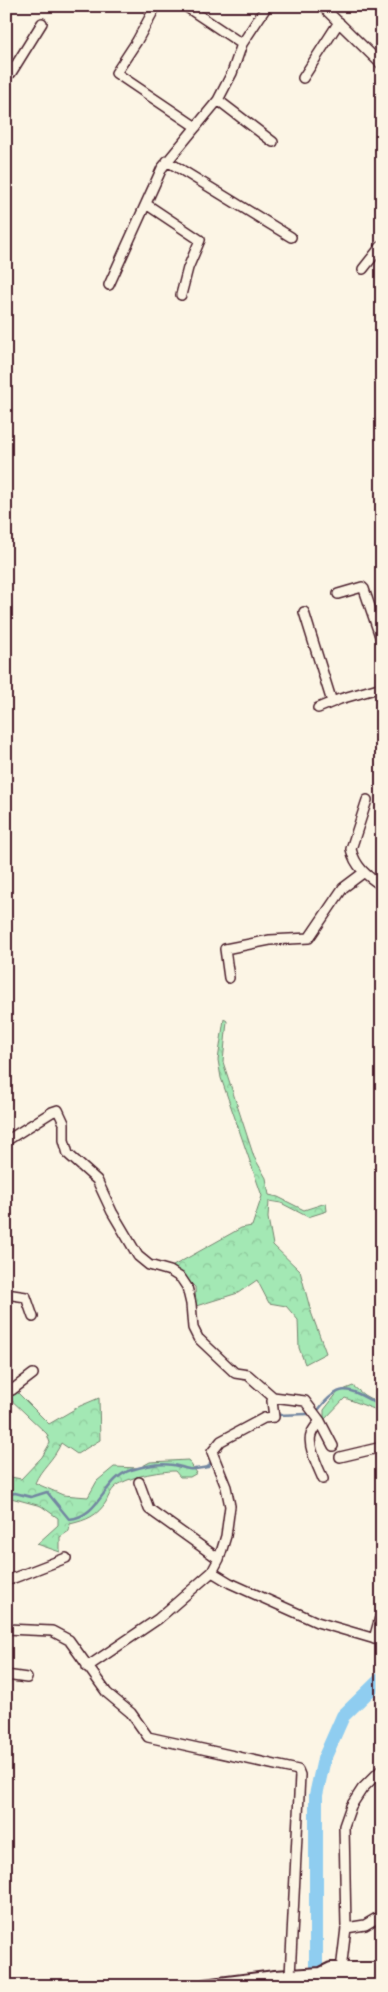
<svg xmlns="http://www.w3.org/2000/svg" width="388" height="1992" font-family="'Comic Neue',sans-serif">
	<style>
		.forest { fill: url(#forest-crowns); stroke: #768470 }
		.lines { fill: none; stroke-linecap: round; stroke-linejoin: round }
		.stream { stroke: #7387a1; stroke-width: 2.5 }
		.river { stroke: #8fcdf0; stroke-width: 14 }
		.minor-casing { stroke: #4a1f2b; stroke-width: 12 }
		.secondary-casing { stroke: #4a1f2b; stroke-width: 16 }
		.minor { stroke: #fcf5e5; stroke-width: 9 }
		.secondary { stroke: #fcf5e5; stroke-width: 12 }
	</style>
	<defs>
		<pattern id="forest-crowns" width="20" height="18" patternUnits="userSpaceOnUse" patternTransform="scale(1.25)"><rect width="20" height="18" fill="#a3e8b4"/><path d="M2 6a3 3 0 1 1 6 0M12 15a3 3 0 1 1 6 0" fill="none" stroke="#8ec79b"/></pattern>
	</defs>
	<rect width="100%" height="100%" fill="#fcf5e5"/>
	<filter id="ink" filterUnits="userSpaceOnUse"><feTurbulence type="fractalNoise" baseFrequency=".02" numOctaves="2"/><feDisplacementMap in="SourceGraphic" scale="10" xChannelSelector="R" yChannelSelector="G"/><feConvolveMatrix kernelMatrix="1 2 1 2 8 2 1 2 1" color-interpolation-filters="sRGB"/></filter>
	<g filter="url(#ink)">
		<path class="forest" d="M224 1019 227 1021 223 1062 254 1157 266 1178 269 1195 278 1197 304 1210 326 1203 327 1211 308 1217 281 1203 269 1201 268 1218 273 1245 300 1271 311 1312 326 1353 305 1364 299 1348 298 1320 286 1306 269 1303 257 1280 238 1293 196 1306 195 1287 173 1266 241 1228 252 1226 262 1196 221 1078 218 1060Z
			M6 1381 49 1424 80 1406 99 1398 100 1440 77 1454 61 1443C54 1460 41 1468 35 1483L63 1495 88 1497 97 1481 114 1467 139 1468 150 1462 188 1460 197 1473 190 1477H180L175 1471C160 1471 125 1477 114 1488 111 1491 108 1497 106 1502 97 1516 87 1520 70 1524L69 1531 60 1537V1552L37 1544 58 1525V1518L41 1506 11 1498H6V1476L21 1479 42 1457 50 1443 47 1434 6 1395Z
			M353 1386 364 1395 382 1405V1412L345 1398 324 1420V1410L338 1392Z"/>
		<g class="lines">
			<path class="stream" d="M319 1409C344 1377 353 1393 382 1406
				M277 1415 308 1414
				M6 1495 15 1493 31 1497 47 1492 69 1519C100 1517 103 1479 131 1470 144 1466 160 1463 173 1465 179 1466 183 1468 189 1469 195 1470 202 1468 208 1467L213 1459
				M316 1980V1986"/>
			<path class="river" d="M316 1968V1795L324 1759 343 1716 382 1678"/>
			<defs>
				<path id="minor" d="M156 6 137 41 116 73 196 127
					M185 6 242 44
					M322 6 382 65
					M11 73 42 23
					M303 78 339 22
					M218 100 273 142
					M167 161 291 237
					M146 204 200 240 188 268 181 295
					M363 269 382 245
					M109 285 162 168 218 100 232 73 242 44 267 6
					M338 594 362 587 364 589 382 642
					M304 612 332 702
					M318 708 340 699 382 687
					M367 800 351 849C355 867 367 876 382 886
					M229 978 225 949 270 940 309 938 343 888 363 873
					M6 1141 52 1112 58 1110 64 1123V1140L68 1154 97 1180 112 1212 138 1256 149 1265 170 1271 181 1278 187 1287 191 1304 193 1328 198 1338 235 1373 248 1375 273 1397 305 1401 320 1421 333 1446
					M6 1294 26 1297 33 1317
					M6 1386 12 1390 33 1374
					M320 1421C317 1425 312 1430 311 1435 307 1446 319 1469 323 1479
					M340 1457 382 1447
					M139 1482 149 1509 219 1559
					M212 1572 230 1583 317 1622 382 1641
					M6 1581 66 1558
					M6 1629 52 1631 69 1640 107 1693 131 1713 148 1737 298 1770 300 1775 290 1976
					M374 1639 382 1610
					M87 1667 158 1619 212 1572 219 1559 226 1536 230 1506 226 1487 212 1452 221 1441 264 1418 274 1417 272 1401 273 1397
					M6 1675 27 1678
					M346 1928 365 1925 382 1915
					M341 1970 346 1928 344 1826 351 1806 362 1789 382 1769"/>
				<path id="secondary" d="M321 1974 331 1980H382
					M204 1986 275 1977 321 1974 331 1969H382"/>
			</defs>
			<use href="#minor" class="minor-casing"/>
			<use href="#secondary" class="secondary-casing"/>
			<use href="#minor" class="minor"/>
			<use href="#secondary" class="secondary"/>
		</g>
	</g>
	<rect width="388" height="1992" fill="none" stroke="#fcf5e5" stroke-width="25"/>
	<rect x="12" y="12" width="363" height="1967" fill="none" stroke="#4a1f2b" stroke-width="2" filter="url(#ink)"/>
</svg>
